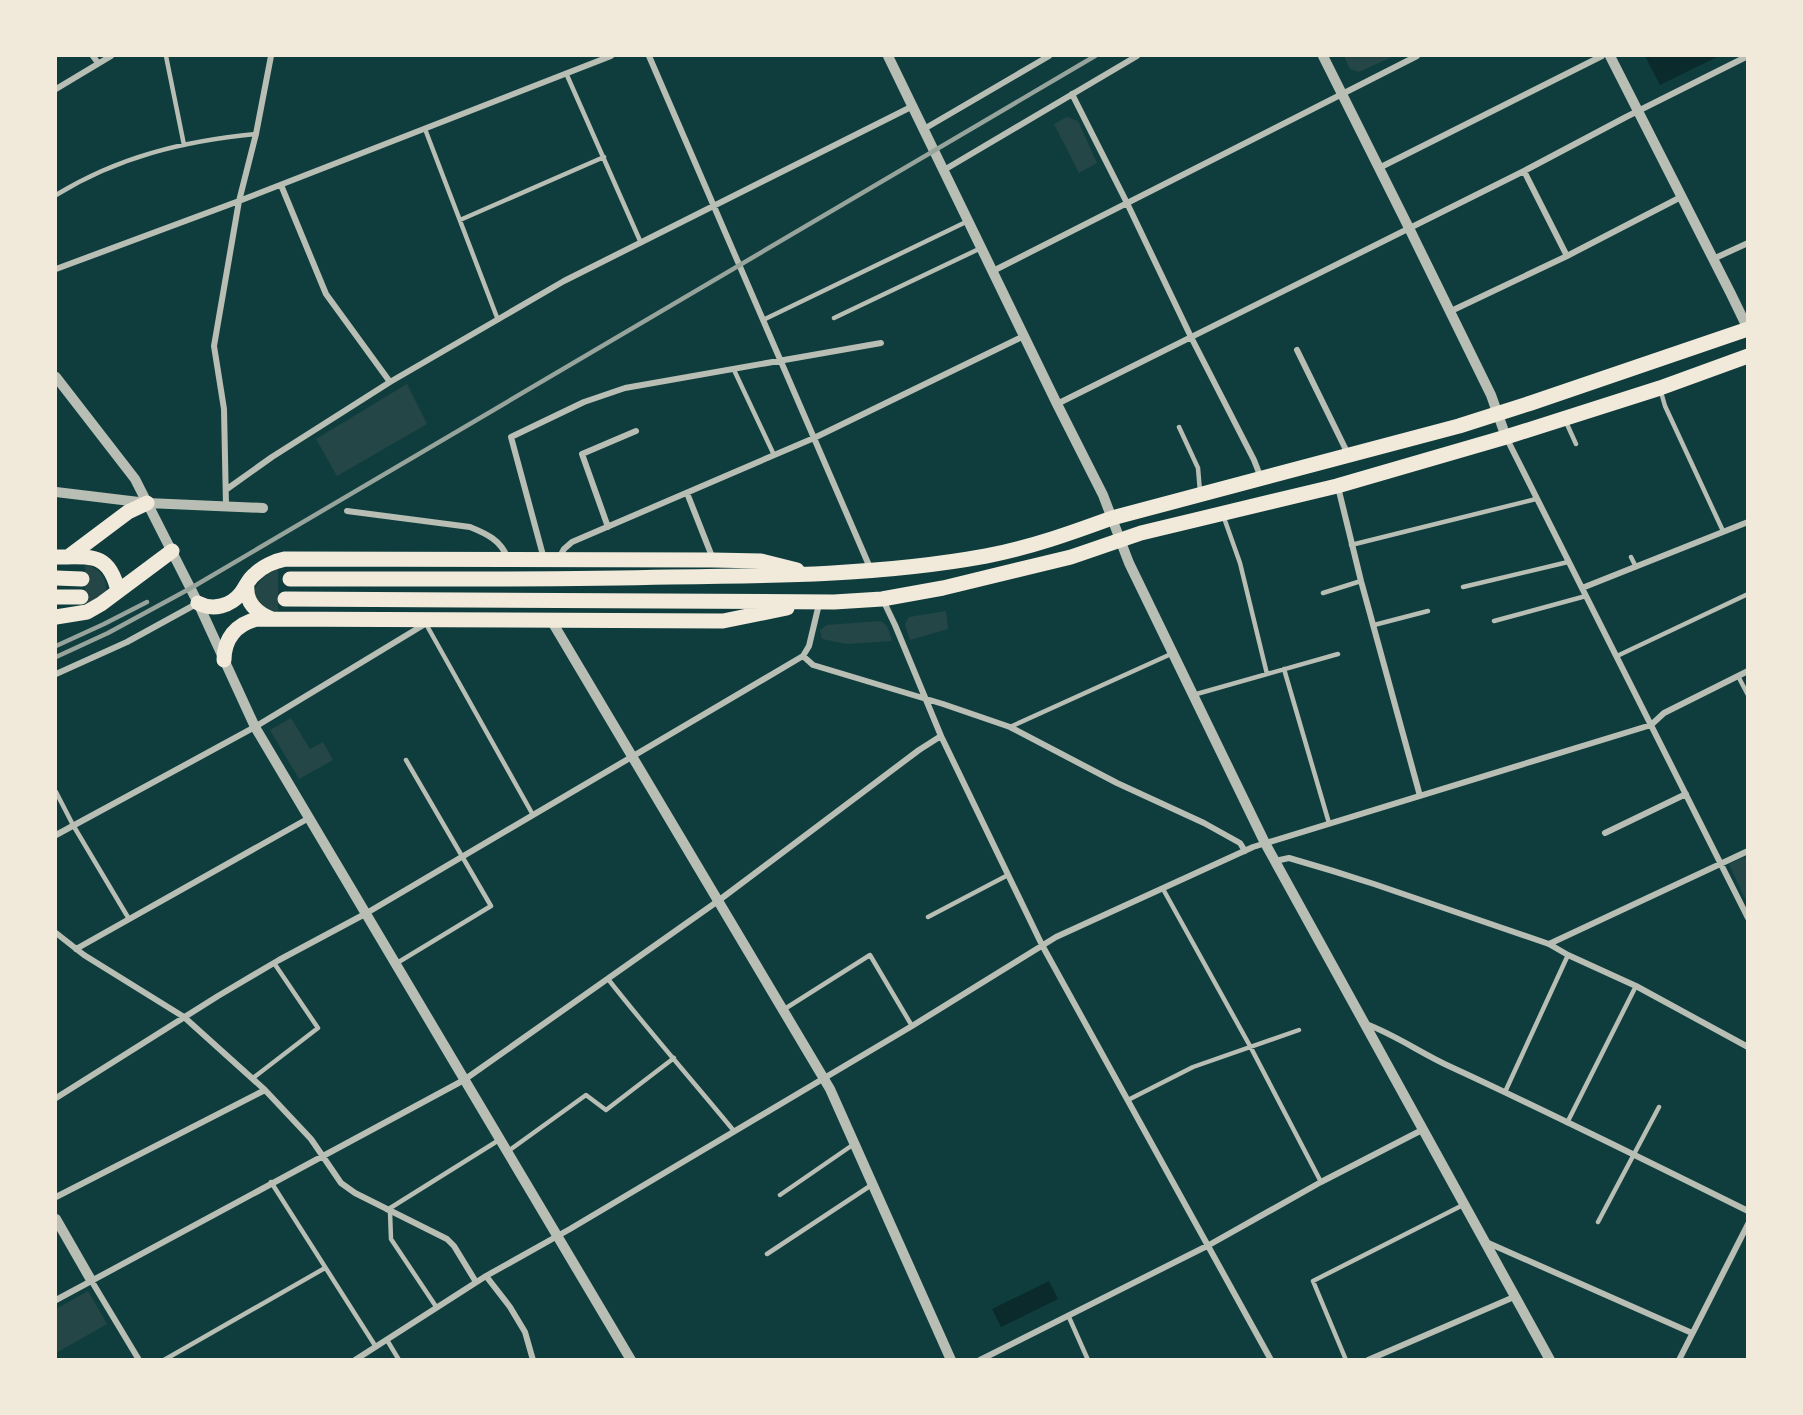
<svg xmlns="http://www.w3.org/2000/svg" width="1803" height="1415" font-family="'Alegreya Sans',sans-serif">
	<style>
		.green { fill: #244646 }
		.water { fill: #0a2a2b }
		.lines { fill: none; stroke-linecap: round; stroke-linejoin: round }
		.service { stroke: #b8beb3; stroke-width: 4.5 }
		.minor { stroke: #b8beb3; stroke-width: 6 }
		.tertiary { stroke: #b8beb3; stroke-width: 10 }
		.primary { stroke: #f1e9da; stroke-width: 15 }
		.rail { stroke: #97a49c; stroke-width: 4.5 }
	</style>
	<rect width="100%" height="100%" fill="#0f3d3e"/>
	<path class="green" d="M1344 56H1394L1359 72 1350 69Z
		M1067 117 1078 121 1097 163 1079 173 1054 124Z
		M407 384 427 424 337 476 316 439Z
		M85 564C99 569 107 576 106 591L95 601 85 605Z
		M278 569V612C262 610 259 605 254 591 259 580 266 574 278 569Z
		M946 611 948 629 910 640 905 624 909 617Z
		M880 621C888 623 890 634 892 641L847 644 822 639 820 630 827 625Z
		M291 718 310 749 323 742 333 760 299 779 270 730Z
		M1747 856V903L1729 864Z
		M88 1291 107 1324 56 1353V1309Z"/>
	<path class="water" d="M1645 56H1719L1660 85Z
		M1049 1281 1058 1299 1001 1327 992 1309Z"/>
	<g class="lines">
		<path class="service" d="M166 56 184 145
			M566 73 641 243
			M425 129 498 320
			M56 195C118 157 183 141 256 134
			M460 220 604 157
			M834 318 981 248
			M763 320 968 221
			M734 370 774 455
			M1661 392 1665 406 1723 531
			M1566 422 1576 444
			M1179 427 1198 468 1200 492
			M1223 515 1240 563 1267 674
			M1351 545 1536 499
			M1631 557 1636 567
			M1463 587 1568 562
			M1323 593 1361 581
			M1494 621 1586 596
			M426 624 533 815
			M1374 625 1428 611
			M1617 656 1748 594
			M1284 669 1329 823
			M1738 676 1748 695
			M1193 695 1338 654
			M1010 727 1171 654
			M56 792 73 825 129 919
			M1163 889 1250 1046 1321 1182
			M928 917 1008 875
			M397 963 491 906 406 760
			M608 979C648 1030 692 1080 734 1131
			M783 1010 870 955 912 1026
			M253 1078 318 1028 274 963
			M1505 1092 1568 955
			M1128 1100 1193 1067 1299 1030
			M1567 1123 1636 986
			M507 1152 586 1095 606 1110 674 1058
			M271 1182 376 1347
			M780 1195 854 1144
			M387 1210 499 1140
			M390 1212 391 1239 437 1308
			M1598 1222 1659 1107
			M767 1254 873 1184
			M1068 1315 1088 1360
			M387 1340 399 1360
			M164 1360 325 1268
			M1346 1360 1313 1281 1463 1205"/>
		<path class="minor" d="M93 56 98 63
			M649 56 871 570
			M56 89 111 56
			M1072 94 1127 203 1191 337 1254 460 1261 478
			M924 129 1049 56
			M1379 168 1602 56
			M944 170 1137 56
			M1524 171 1567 256
			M281 185 326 294 390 382
			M1713 259 1748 243
			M56 269 239 201 611 56
			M993 271 1417 56
			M1449 312 1567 256 1681 197
			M1297 350 1348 454
			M1057 404 1524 171 1626 117 1748 56
			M1507 439 1748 918
			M1338 487 1361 581 1420 796
			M227 489 272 457 390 382 564 281 913 106
			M687 493 713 559
			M226 506 224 409 214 346 239 201 256 134 271 56
			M347 511 470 527C487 534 501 540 508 559
			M608 527 582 454 636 431
			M559 558 564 549 572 542 814 438 1024 336
			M544 559 511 437 584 402 625 388 881 343
			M1582 588 1748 522
			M883 600 895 625 941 736 1042 945 1271 1360
			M803 656 813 665 943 704 1010 727 1117 783 1204 823 1240 843 1245 851
			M56 674 127 642 198 603
			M1605 833 1686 794
			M56 835 255 727 425 624
			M1275 861 1289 858 1333 871 1374 884 1549 944 1568 955 1636 986 1748 1047
			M56 933 84 955 184 1017 265 1090 311 1139 341 1183 355 1193 447 1239 454 1246 476 1282
			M1549 944 1748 851
			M76 949 309 818
			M1366 1024C1396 1035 1422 1054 1451 1067 1551 1113 1649 1162 1748 1211
			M56 1098 218 996 279 960 365 914 803 656 809 646 819 604
			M56 1197 265 1090
			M1486 1242 1692 1333
			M486 1276 510 1307 525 1332 533 1360
			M91 1280 139 1360
			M56 1300 464 1080 718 901 919 750 941 736
			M355 1360 486 1276 570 1229 912 1026 1056 937 1253 847 1651 725 1664 713 1748 671
			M980 1360 1209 1245 1321 1182 1422 1130
			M1368 1360 1514 1297
			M1679 1360 1748 1224"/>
		<path class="tertiary" d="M888 56 1057 404 1103 495 1129 563 1265 843 1550 1360
			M1323 56 1409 228 1491 395 1506 437
			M1610 56 1731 294 1748 329
			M56 377 135 479 198 603 255 727 631 1360
			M56 492 147 503 263 508
			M551 620 830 1089 951 1360
			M56 1219 91 1280"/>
		<path class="primary" d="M56 557C91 557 109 552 118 591
			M68 557 128 512 147 503
			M56 578 82 579
			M290 579C417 579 543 580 670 577 776 576 882 575 986 556 1029 548 1071 533 1112 518L1459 426 1531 403 1748 329
			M247 584C245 602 256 613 272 619
			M56 597H81
			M285 599 834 602 882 599 943 588 1071 557 1141 533 1337 486 1506 437 1660 388 1748 356
			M198 603C213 611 231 606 241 593 246 587 248 579 255 574 262 567 274 561 285 559L713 560 761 561 797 570
			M56 617 87 612 101 604 172 551
			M224 660C224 639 236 624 257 619L723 621 787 608"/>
		<path class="rail" d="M56 646 104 624 147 602
			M56 657 108 633 191 588 1095 56"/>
	</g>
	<rect width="1803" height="1415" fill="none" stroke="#f1e9da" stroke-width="114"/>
</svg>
